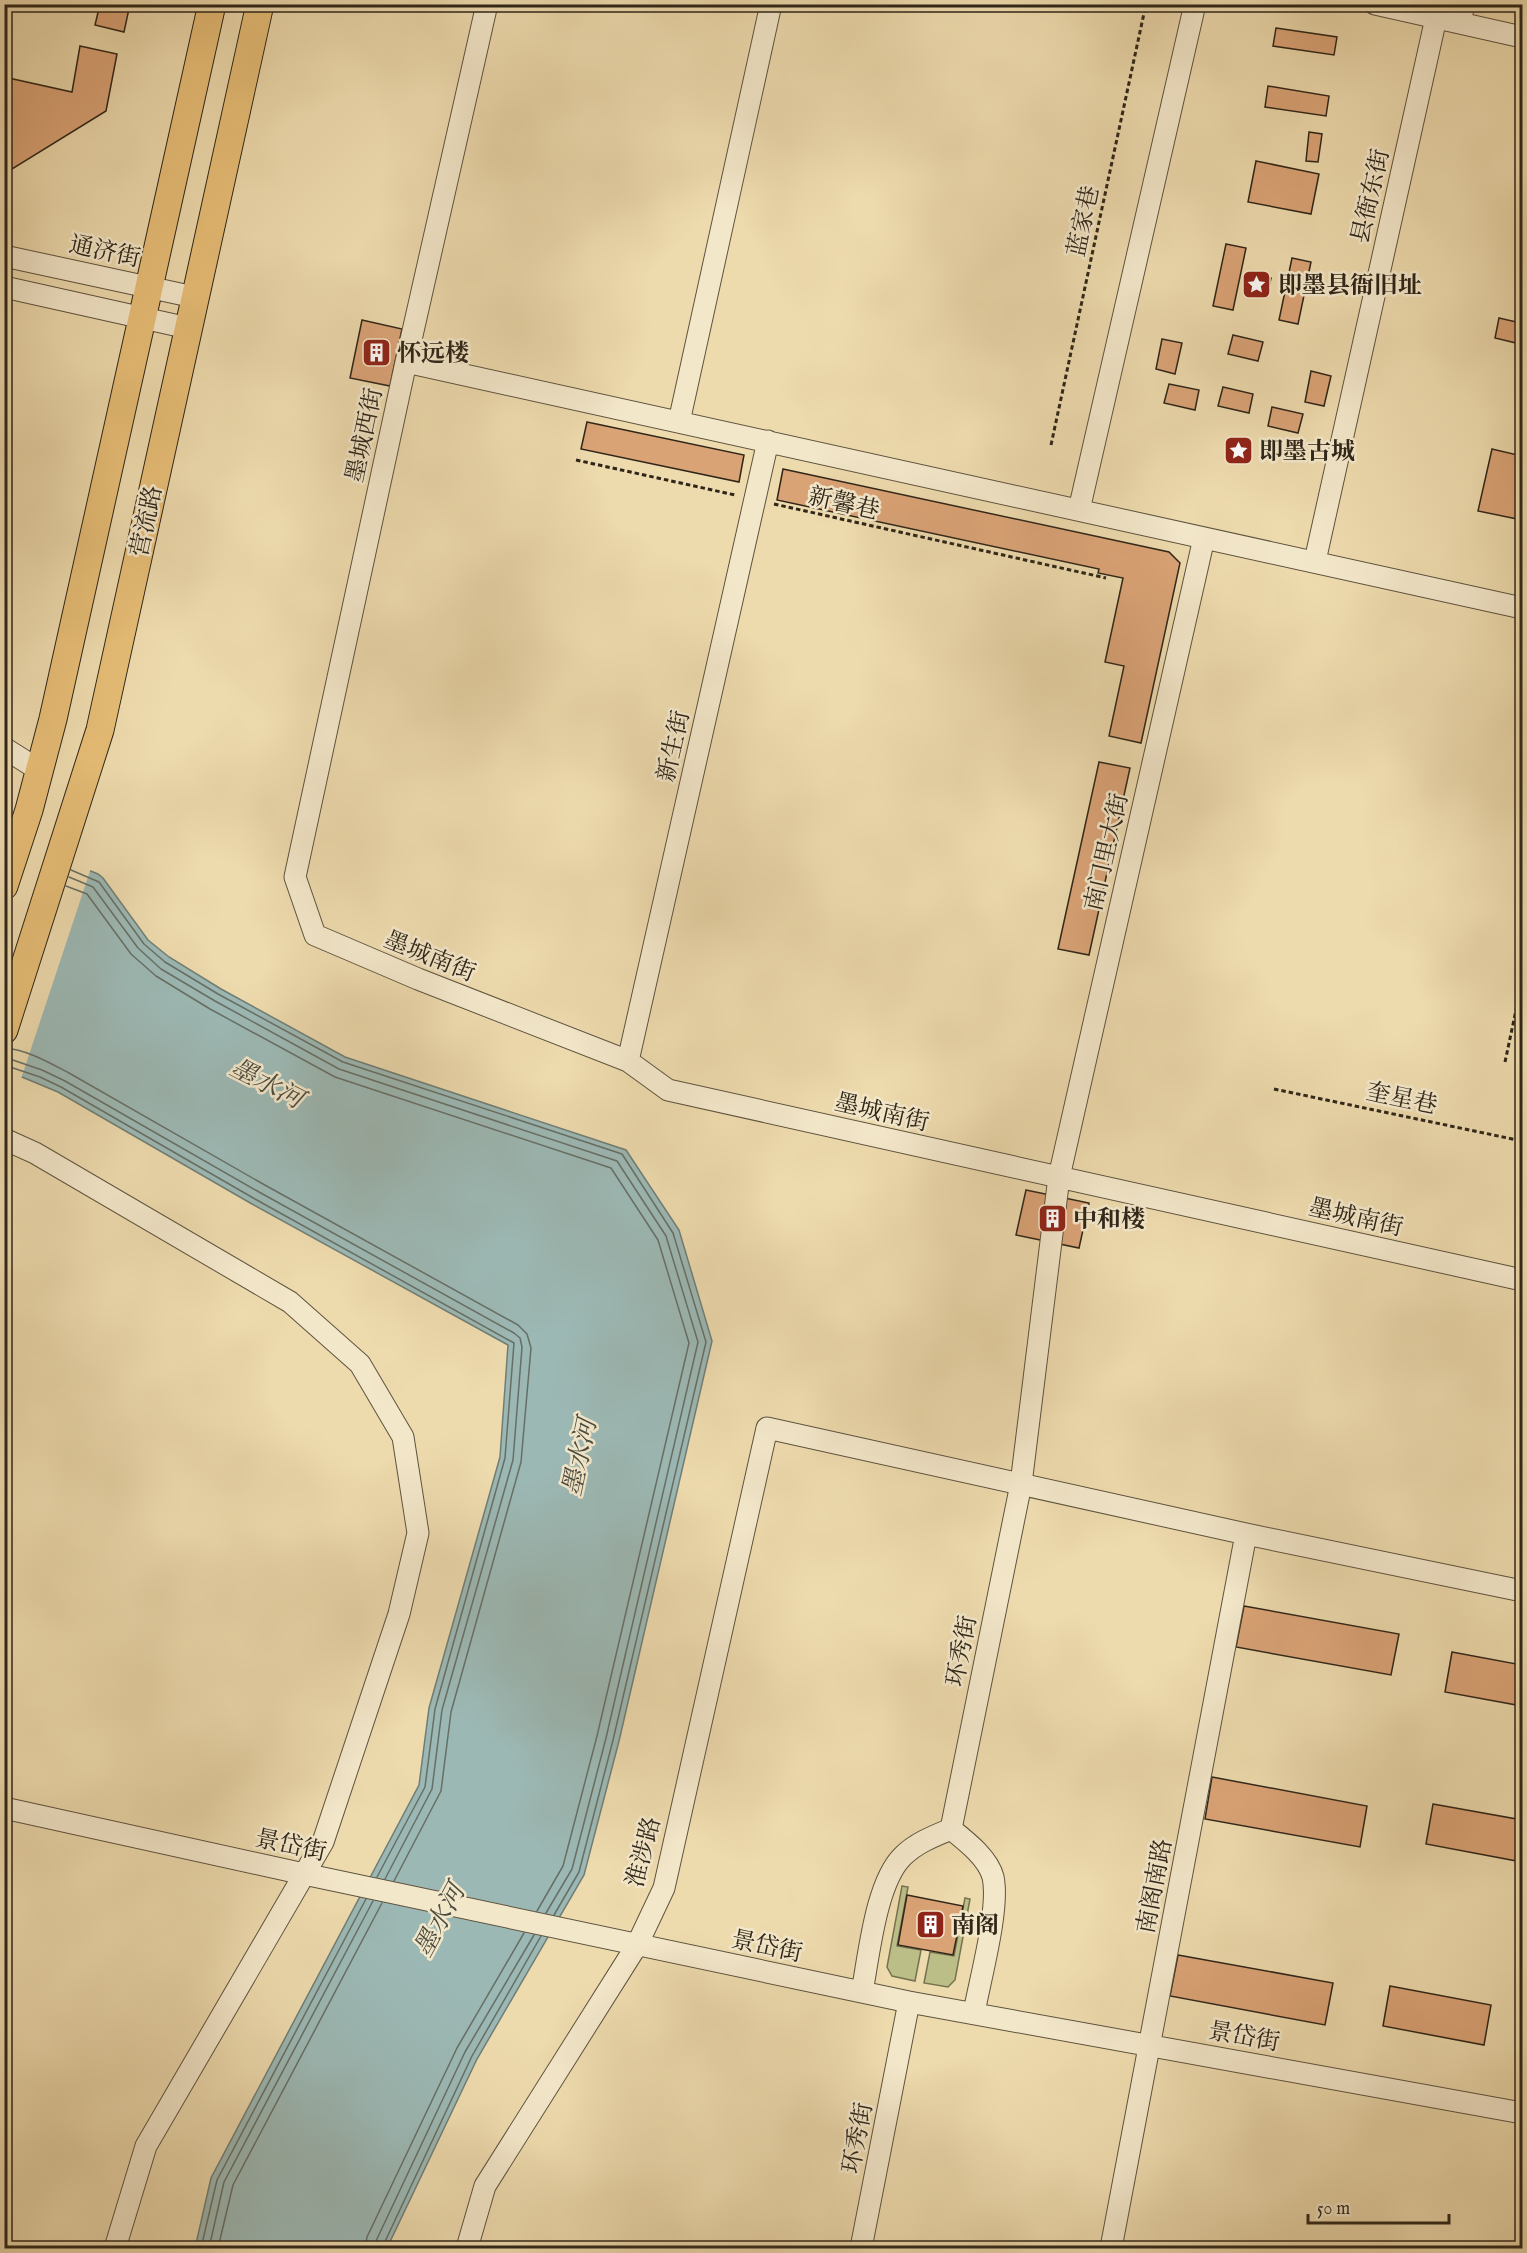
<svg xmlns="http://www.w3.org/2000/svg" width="1527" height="2253" font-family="'IM FELL English','Noto Serif SC',serif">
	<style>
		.green { fill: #bcbe87; stroke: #767250; stroke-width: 1.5 }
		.water { fill: #9cb8b4; stroke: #707e76; stroke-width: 1.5 }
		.pier { fill: #eddaad }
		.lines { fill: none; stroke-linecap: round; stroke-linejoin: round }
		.shore { stroke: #666f66; stroke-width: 1.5 }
		.building { fill: #daa376; stroke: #2f2619; stroke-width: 1.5 }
		.minor-casing { stroke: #5e533e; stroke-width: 23 }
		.major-casing { stroke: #2f2619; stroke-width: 29 }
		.path { stroke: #2f2619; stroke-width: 3; stroke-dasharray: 4.5 3; stroke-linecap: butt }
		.minor { stroke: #f3e7ca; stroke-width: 21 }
		.major { stroke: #e6bd76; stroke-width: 27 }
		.labels { text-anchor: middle; stroke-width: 5; stroke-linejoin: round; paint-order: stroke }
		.street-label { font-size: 24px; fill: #2f2619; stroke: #f3e7ca }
		.poi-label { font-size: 24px; font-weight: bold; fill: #2f2619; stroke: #f3e7ca; text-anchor: start }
		.water-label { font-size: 26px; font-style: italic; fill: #4a4a40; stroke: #f3e7ca }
	</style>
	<rect width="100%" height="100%" fill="#eddaad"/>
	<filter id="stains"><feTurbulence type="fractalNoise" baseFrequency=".00333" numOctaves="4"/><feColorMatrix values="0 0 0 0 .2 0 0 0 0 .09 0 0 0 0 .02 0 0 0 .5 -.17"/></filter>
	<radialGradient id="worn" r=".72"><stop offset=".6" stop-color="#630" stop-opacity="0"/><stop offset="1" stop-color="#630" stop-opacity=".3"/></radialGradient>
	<path class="green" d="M902 1886 908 1887 897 1946 921 1950 915 1981 892 1976 887 1967Z
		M965 1898 970 1899 955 1980 948 1987 924 1983 930 1952 954 1956Z"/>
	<path class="water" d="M4 837 98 874 103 878 148 940 169 957 221 989 345 1057 626 1150 679 1230 712 1341 619 1741 584 1875 477 2059 387 2248H195L211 2178 419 1785 429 1708 500 1457 508 1345 252 1204 58 1092 5 1070Z"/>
	<path class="pier" d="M4 834 91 868 21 1079 4 1073Z"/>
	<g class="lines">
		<path class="shore" d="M71 870 99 882 144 944 165 962 218 994 343 1062 622 1154 673 1233 706 1342 613 1740 579 1872 554 1915
			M69 877 93 887 138 948 161 969 215 1001 339 1069 617 1161 666 1236 698 1342 606 1738 572 1869 546 1913
			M66 886 87 894 131 954 156 976 210 1009 335 1077 611 1168 658 1240 689 1343 597 1736 563 1866 537 1911
			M4 1048C26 1049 50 1063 69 1073L263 1184 518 1325 527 1334 531 1348 521 1462 451 1712 441 1791 394 1881
			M4 1057 42 1070 65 1081 259 1192 514 1333 520 1338 522 1347 513 1460 442 1710 432 1789 385 1879
			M4 1065 40 1077 61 1087 255 1199 514 1343 505 1458 435 1709 425 1787 377 1877
			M201 2248 217 2180 366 1899
			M209 2248 224 2182 373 1901
			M218 2248 233 2185 382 1903
			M365 2248 367 2237 457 2048 524 1933
			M374 2248 376 2241 465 2052 534 1935
			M382 2248 472 2056 541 1936"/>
	</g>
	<path class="building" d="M100 4H130L124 32 95 25Z
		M1276 28 1337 37 1334 55 1273 46Z
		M80 46 117 54 106 111 4 174V77L72 92Z
		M1268 86 1329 96 1326 116 1265 107Z
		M1309 132 1322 134 1318 162 1306 161Z
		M1256 161 1319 174 1311 214 1248 202Z
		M1226 244 1246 248 1233 310 1213 306Z
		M1292 258 1311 262 1298 324 1279 320Z
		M1254 275 1271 278 1267 297 1250 294Z
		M1499 318 1521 323 1516 343 1495 338Z
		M362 320 402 329 390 386 350 378Z
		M1233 335 1263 342 1258 361 1228 354Z
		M1162 339 1182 343 1175 374 1156 369Z
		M1522 349V379L1516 377Z
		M1311 371 1331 376 1324 406 1305 402Z
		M1169 384 1199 390 1195 410 1164 403Z
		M1223 387 1253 394 1249 413 1218 406Z
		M1272 407 1303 414 1298 433 1268 426Z
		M587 422 744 455 739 482 581 449Z
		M1492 449 1522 456V520L1478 511Z
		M783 469 1169 552 1180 563 1141 743 1109 736 1124 666 1105 662 1123 578 1098 573 1099 569 777 500Z
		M1099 762 1130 768 1089 955 1058 949Z
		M1026 1190 1089 1203 1079 1248 1016 1235Z
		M1244 1606 1399 1634 1391 1675 1236 1647Z
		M1452 1652 1522 1665V1706L1445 1692Z
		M1212 1777 1367 1806 1360 1847 1205 1819Z
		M1433 1804 1522 1820V1862L1426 1844Z
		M907 1895 963 1906 953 1955 898 1945Z
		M1178 1955 1333 1983 1325 2025 1170 1996Z
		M1390 1986 1491 2005 1484 2045 1383 2026Z"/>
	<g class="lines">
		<defs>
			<path id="minor" d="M487 4 406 362 295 877 315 935 418 979 628 1061 668 1090 1522 1280
				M1375 4 1522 37
				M1460 23 1464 4
				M4 256 194 297
				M4 287 188 328
				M406 362 1522 608
				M679 422 771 4
				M1079 510 1195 4
				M1315 561 1436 18
				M4 748 39 770
				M628 1061 768 441
				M4 1139 35 1153 290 1302 360 1364 403 1437 418 1533 399 1614 323 1842 146 2146 115 2248
				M4 1808 304 1874 909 2002 1522 2113
				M951 1829 1021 1484 1059 1177 1204 538
				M862 1992C869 1955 876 1882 903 1856 916 1843 934 1836 951 1829 966 1841 988 1858 993 1877 1000 1908 980 1979 974 2013
				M467 2248 485 2186 637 1945 664 1888 767 1428 1246 1534 1522 1591
				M861 2248 909 2002
				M1111 2248 1246 1534"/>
			<path id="major" d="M4 886 29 810 53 719 212 4
				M4 1030 100 730 260 4"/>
		</defs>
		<use href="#minor" class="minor-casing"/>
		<use href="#major" class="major-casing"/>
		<path class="path" d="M1051 445 1146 4
			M576 460 735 495
			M774 504 1106 578
			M1505 1062 1522 982
			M1274 1089 1522 1141"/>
		<use href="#minor" class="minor"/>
		<use href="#major" class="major"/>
	</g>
	<defs>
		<symbol id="sight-square" viewBox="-11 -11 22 22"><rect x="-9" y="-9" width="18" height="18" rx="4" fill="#8f2418" stroke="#f3e7ca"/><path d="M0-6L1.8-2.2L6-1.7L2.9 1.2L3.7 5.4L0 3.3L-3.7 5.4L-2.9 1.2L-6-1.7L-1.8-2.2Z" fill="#fff"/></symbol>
		<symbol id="building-square" viewBox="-11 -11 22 22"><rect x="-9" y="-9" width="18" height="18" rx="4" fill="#8f2418" stroke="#f3e7ca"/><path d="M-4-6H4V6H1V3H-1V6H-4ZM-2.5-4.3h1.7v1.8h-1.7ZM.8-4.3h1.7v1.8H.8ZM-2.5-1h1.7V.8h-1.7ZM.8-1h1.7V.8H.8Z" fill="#fff"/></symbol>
	</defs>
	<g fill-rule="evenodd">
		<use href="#sight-square" x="1240" y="268" width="33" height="33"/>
		<use href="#building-square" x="360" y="336" width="33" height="33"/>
		<use href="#sight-square" x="1222" y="434" width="33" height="33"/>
		<use href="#building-square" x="1036" y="1202" width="33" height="33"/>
		<use href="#building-square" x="914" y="1908" width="33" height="33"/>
	</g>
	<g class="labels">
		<g class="street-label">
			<text transform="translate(1370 196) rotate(-77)" y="8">县衙东街</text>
			<text transform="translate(1083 221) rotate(-78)" y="8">蓝家巷</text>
			<text transform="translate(105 251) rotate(12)" y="8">通济街</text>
			<text transform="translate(364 435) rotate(-78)" y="8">墨城西街</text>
			<text transform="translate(844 503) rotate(13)" y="8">新馨巷</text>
			<text transform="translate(146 521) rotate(-78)" y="8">营流路</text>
			<text transform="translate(673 746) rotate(-77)" y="8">新生街</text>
			<text transform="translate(1106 852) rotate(-77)" y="8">南门里大街</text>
			<text transform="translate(430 956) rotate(22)" y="8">墨城南街</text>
			<text transform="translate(1402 1098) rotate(12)" y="8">奎星巷</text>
			<text transform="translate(882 1112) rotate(13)" y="8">墨城南街</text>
			<text transform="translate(1356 1217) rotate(13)" y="8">墨城南街</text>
			<text transform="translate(961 1651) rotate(-79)" y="8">环秀街</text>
			<text transform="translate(291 1845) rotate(12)" y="8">景岱街</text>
			<text transform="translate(643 1852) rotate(-75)" y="8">淮涉路</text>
			<text transform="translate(1154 1886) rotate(-79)" y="8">南阁南路</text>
			<text transform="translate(767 1946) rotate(12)" y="8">景岱街</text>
			<text transform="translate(1244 2036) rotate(10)" y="8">景岱街</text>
			<text transform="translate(857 2138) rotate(-79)" y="8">环秀街</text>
		</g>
		<g class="poi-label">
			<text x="1278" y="293">即墨县衙旧址</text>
			<text x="397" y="361">怀远楼</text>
			<text x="1259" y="459">即墨古城</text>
			<text x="1073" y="1227">中和楼</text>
			<text x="951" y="1933">南阁</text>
		</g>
		<g class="water-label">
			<text transform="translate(267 1083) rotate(27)" y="9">墨水河</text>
			<text transform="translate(579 1457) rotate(-78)" y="9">墨水河</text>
			<text transform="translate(439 1920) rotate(-62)" y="9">墨水河</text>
		</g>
	</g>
	<rect width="1527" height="2253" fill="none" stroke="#eddaad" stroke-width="24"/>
	<rect x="6" y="6" width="1515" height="2241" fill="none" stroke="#2f2619" stroke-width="3"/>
	<rect x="12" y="12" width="1503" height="2229" fill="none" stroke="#2f2619" stroke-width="1.5"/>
	<path d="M1308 2214v9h141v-9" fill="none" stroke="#2f2619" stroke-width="3"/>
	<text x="1317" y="2214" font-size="18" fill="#2f2619" stroke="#f3e7ca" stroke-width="4.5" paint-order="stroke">50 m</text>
	<rect width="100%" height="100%" filter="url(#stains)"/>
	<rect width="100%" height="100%" fill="url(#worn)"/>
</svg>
